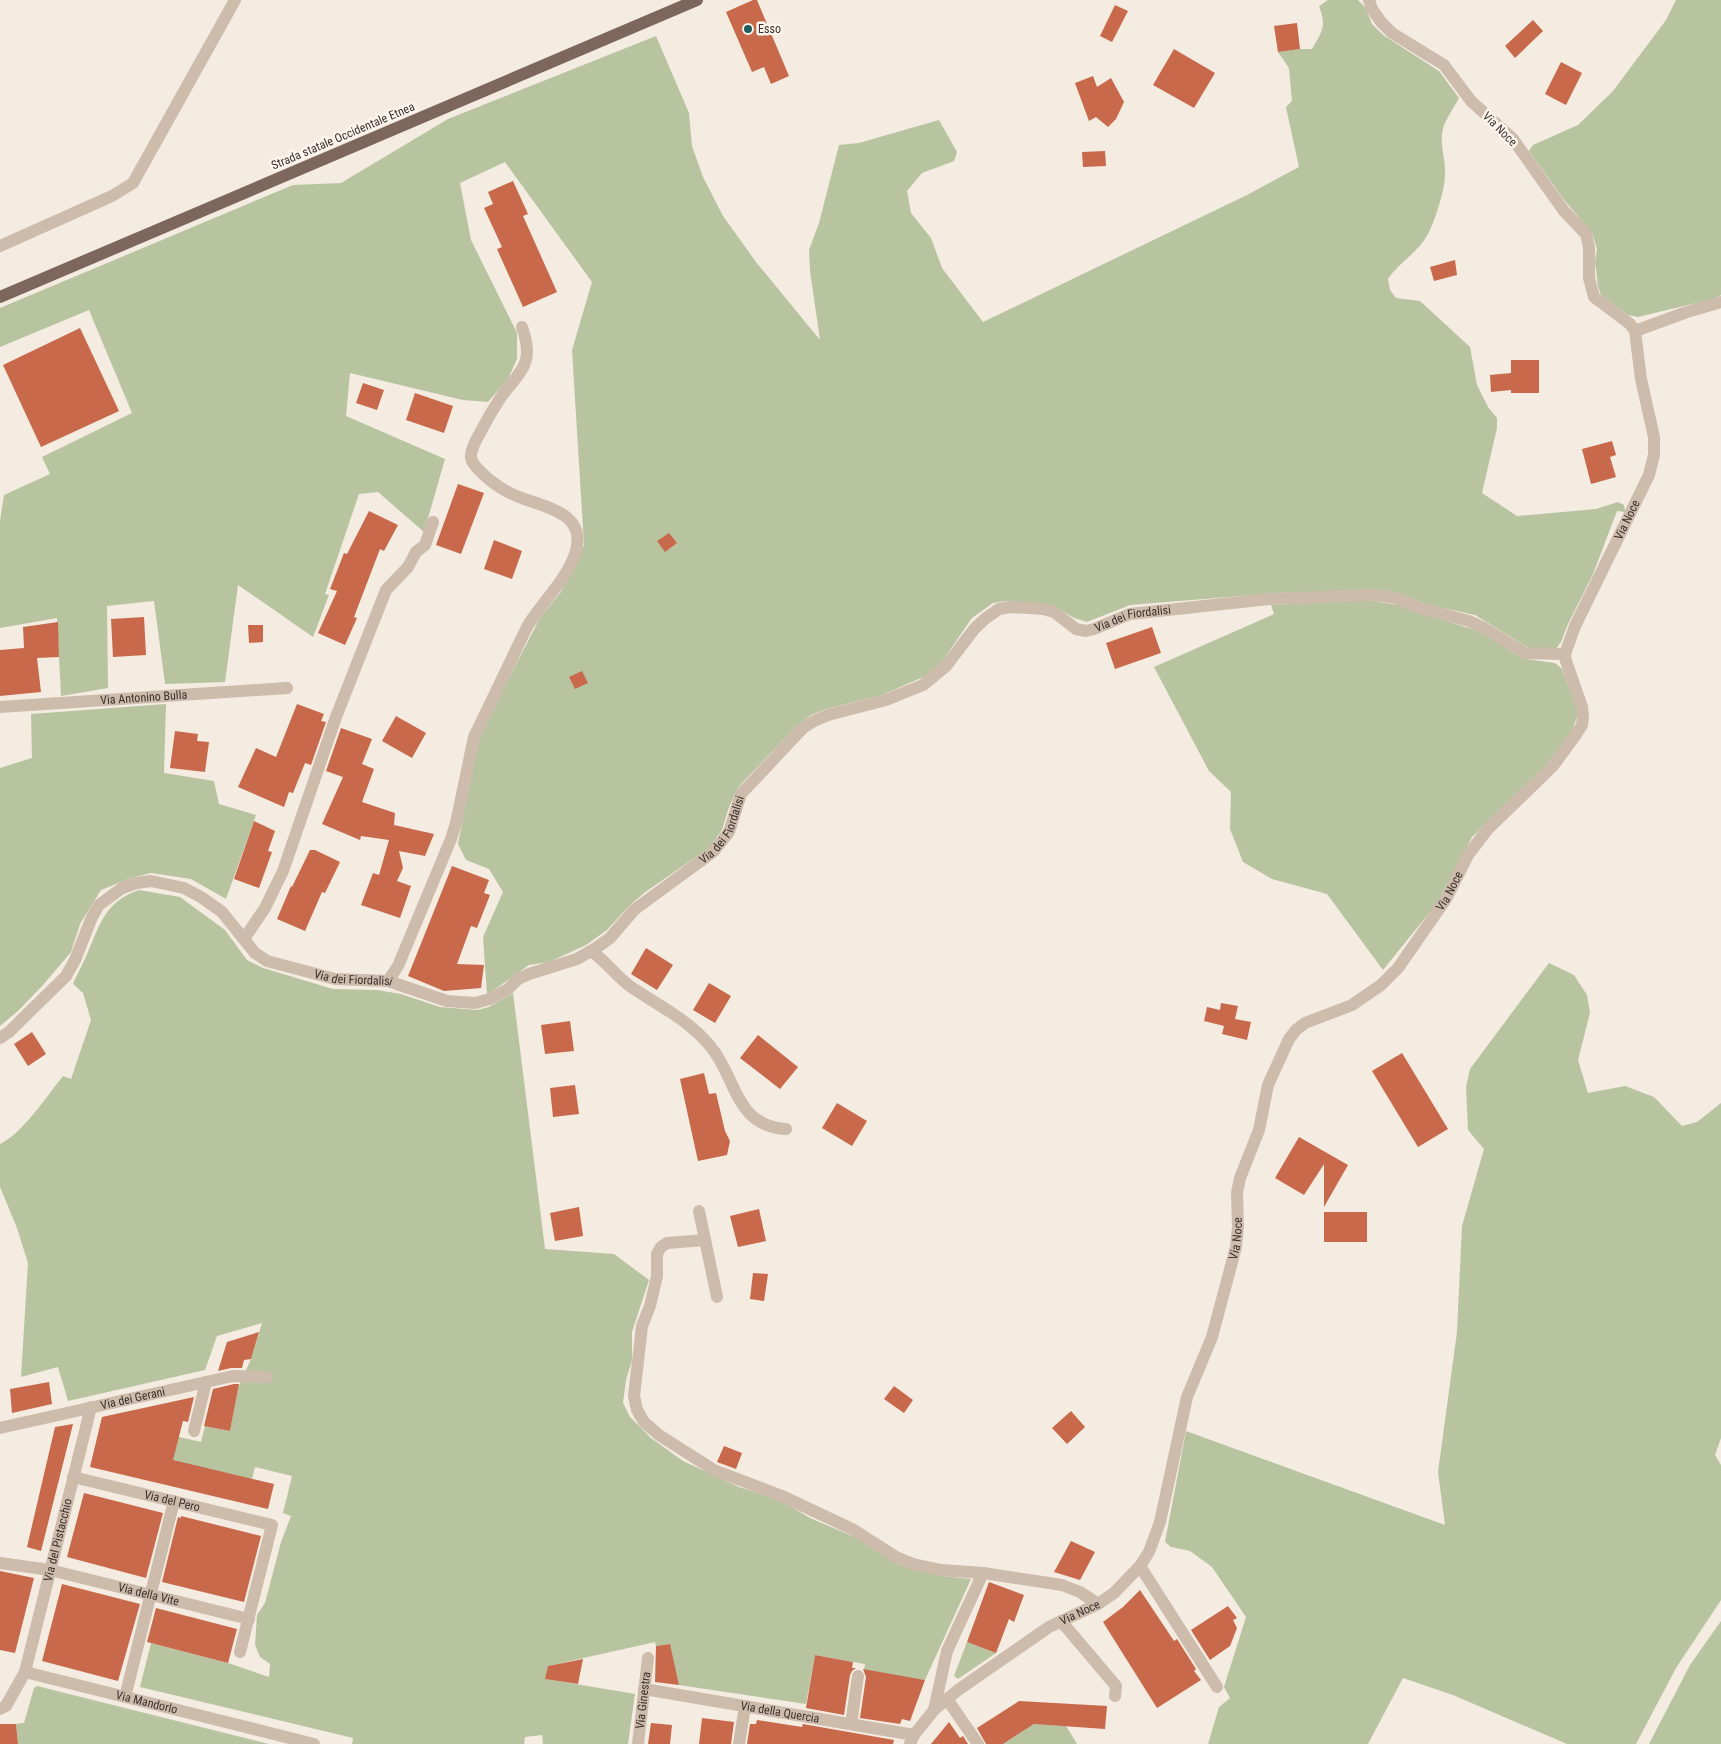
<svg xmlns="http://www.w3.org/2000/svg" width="1721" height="1744" font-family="'Roboto Condensed',sans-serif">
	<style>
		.green { fill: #b8c4a0 }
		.building { fill: #c8694b }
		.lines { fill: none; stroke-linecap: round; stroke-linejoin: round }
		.minor { stroke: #cdbbac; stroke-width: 12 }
		.major { stroke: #7d675c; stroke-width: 12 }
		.poi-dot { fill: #1f5a5e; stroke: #fbf5ee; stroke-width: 2 }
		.labels { text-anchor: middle; stroke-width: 5; stroke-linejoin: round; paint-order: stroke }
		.poi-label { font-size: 12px; fill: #3b302b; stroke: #fbf5ee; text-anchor: start }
		.street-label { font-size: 12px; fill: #3b302b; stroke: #fbf5ee }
	</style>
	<rect width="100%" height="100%" fill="#f4ebe1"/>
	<path class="green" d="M1328 0H1358L1365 7 1372 24 1383 35 1439 71 1459 98C1454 107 1448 116 1444 125 1438 143 1446 157 1445 175 1445 189 1436 217 1430 230 1420 252 1401 260 1388 279L1390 290 1396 298 1420 301 1470 347 1477 385 1488 407 1497 418V428L1482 493 1517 516 1596 509 1618 502 1624 505 1625 512 1617 511 1593 574 1568 624 1561 642 1555 650 1529 648 1475 615 1425 604 1398 593 1384 590 1277 593 1130 605 1087 622 1074 618 1052 605 1005 601 993 603 972 618 941 663 928 675 882 695 826 709 811 715 797 726 742 783 736 791 728 810 722 830 709 848 644 893 629 906 607 930 586 945 549 962 529 965 487 995 483 937 503 892 489 869 466 860 458 844 479 735 540 618 561 592 584 545 572 350 592 282 505 162 460 183 471 240 517 333V359L508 379 488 402 463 400 350 373 346 416 445 459 424 532 378 492 359 494 325 594 329 595 313 637 238 585 225 682 165 684 154 601 107 606 108 688 61 696 57 618 0 628V521L4 495 50 474 42 457 132 413 89 310 0 347V308L293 185 341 183 448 119 656 36 689 113 692 146 703 177 723 216 756 262 820 340 810 271 809 250 819 223 839 145 859 143 939 120 957 152 954 161 922 173 907 191 911 213 931 238 942 268 983 322 1247 195 1299 167 1286 107 1292 101 1289 68 1278 52 1300 49H1312C1322 31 1327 27 1319 6Z
		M1676 0H1721V295L1713 299 1638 317 1628 315 1601 295 1598 286 1595 262 1597 249 1592 233 1565 201 1529 151 1533 145 1578 125 1613 91 1666 20Z
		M1368 600 1397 605 1484 633 1512 652 1526 659 1555 663 1562 669 1577 708V717L1570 736 1545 766 1472 837 1438 902 1383 970 1327 894 1272 879 1243 862 1230 829 1231 792 1209 771 1154 667 1274 614 1271 605Z
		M166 704 164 773 214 781 219 804 256 815 226 899 191 879 151 873 131 878 101 890 80 924 71 952 43 985 18 1011 0 1026V768L32 758 31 714Z
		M139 890 180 897 225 930 247 960 263 968 333 989 377 990 401 994 440 1007 477 1010 489 1007 513 993 545 1249 614 1254 649 1280 632 1332V1360L626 1380 623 1403 630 1417 651 1438 683 1461 739 1487 778 1499 810 1518 859 1539 897 1564 943 1576 971 1579 925 1680 864 1670 865 1664 815 1655 806 1704 679 1685 669 1644 656 1646 655 1642 548 1666 546 1679 635 1694 628 1744H543L542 1735 525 1737 524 1744H352L353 1738 140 1687 151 1643 228 1663 269 1677 270 1664 260 1657 255 1645 257 1615 265 1603 281 1542 291 1516 283 1513 292 1476 255 1467 252 1479 146 1455 179 1437 201 1442 205 1426 230 1431 238 1388 251 1359 262 1323 217 1336 205 1370 68 1401 58 1367 21 1377 28 1263 17 1228 0 1187V1144C22 1134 47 1096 63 1076L71 1079 91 1020 83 993 73 984C76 976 80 970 83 963 99 930 101 903 139 890Z
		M1549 963 1574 975 1587 995 1590 1013 1578 1060 1588 1093 1625 1086 1654 1097 1682 1126 1697 1122 1721 1103V1438L1715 1455 1721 1465V1600L1676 1668 1636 1744H1567L1453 1695 1403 1678 1368 1744H1208L1219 1707 1230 1698 1224 1687 1246 1617 1212 1567 1190 1551 1171 1547 1165 1542 1186 1431 1445 1525 1438 1472 1457 1332 1462 1226 1484 1149 1468 1130 1466 1087 1470 1069Z
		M1721 1621V1744H1649L1690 1665Z
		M967 1642 996 1653 958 1679 954 1676Z
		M37 1686 269 1744H18L16 1724 24 1723 34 1688Z
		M1034 1724 1066 1726 1077 1744H1003Z"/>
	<path class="building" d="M753 0H757L789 76 771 84 764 67 752 72 726 12Z
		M1115 5 1128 11 1112 42 1100 36Z
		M1533 20 1543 31 1515 58 1505 46Z
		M1297 23 1300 49 1278 52 1274 26Z
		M1174 49 1215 73 1194 108 1153 85Z
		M1561 62 1582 73 1566 105 1545 94Z
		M1093 76 1097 87 1111 78 1124 102 1116 119 1108 127 1096 117 1089 121 1075 83Z
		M1105 151 1106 166 1083 167 1082 152Z
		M513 181 528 214 523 216 557 292 523 307 497 249 502 247 484 208 493 204 488 192Z
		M1455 260 1457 275 1434 281 1430 267Z
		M80 328 119 411 41 447 3 365Z
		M1511 360H1539V393H1511V390L1491 392 1490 375 1511 373Z
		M363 383 384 390 377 410 356 403Z
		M415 393 453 406 444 433 406 420Z
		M1612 441 1616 455 1610 457 1616 477 1591 484 1582 449Z
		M458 484 484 493 461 554 436 545Z
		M369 511 398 525 384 551 380 549 354 617 357 618 345 645 318 633 337 591 330 589 344 553 347 554Z
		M669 533 677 543 665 552 657 541Z
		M494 540 522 551 512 579 484 569Z
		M144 617 146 655 113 657 111 619Z
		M58 622 59 657 37 658 41 692 0 696V650L24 648 23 627Z
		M248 625H263V642L249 643Z
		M1152 627 1161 653 1115 669 1106 643Z
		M582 671 588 683 575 689 569 677Z
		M297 704 324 714 321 721 326 722 311 765 305 763 293 793 289 792 284 807 238 787 256 748 276 757Z
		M396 716 426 733 412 758 382 741Z
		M341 728 372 739 362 764 374 769 362 802 395 813 394 825 434 834 425 856 399 851 403 868 397 881 411 886 400 918 361 905 373 873 379 875 389 840 361 836 360 840 322 824 343 777 326 771Z
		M175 731 198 734 197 741 209 742 205 772 170 768Z
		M254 821 275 831 268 851 272 852 259 888 234 879Z
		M310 850H315L340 862 325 893 322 892 305 931 277 919 291 886 292 887Z
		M452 866 489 880 484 893 490 895 477 928 471 926 457 964 484 965 481 988 444 991 408 976Z
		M646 948 673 965 657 990 631 974Z
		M709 983 731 996 715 1023 693 1010Z
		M1221 1003 1238 1006 1235 1019 1251 1022 1247 1040 1222 1034 1224 1026 1204 1021 1207 1007 1220 1010Z
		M570 1021 574 1051 545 1054 541 1025Z
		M32 1032 46 1054 28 1066 14 1044Z
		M758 1035 798 1067 780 1089 740 1058Z
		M1402 1053 1448 1129 1418 1147 1372 1071Z
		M704 1073 709 1094 716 1093 725 1131 730 1141 727 1155 698 1161 680 1079Z
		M575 1085 579 1114 553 1117 550 1088Z
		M837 1103 867 1121 852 1146 822 1128Z
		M1299 1137 1348 1165 1324 1207V1164L1304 1195 1275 1178Z
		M579 1207 583 1236 555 1241 550 1213Z
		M759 1209 766 1241 738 1247 730 1216Z
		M1324 1212H1367V1242H1324Z
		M753 1273 768 1274 764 1301 750 1299Z
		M259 1332 251 1359 244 1360 242 1368H231L218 1371 227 1342Z
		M49 1382 52 1404 12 1413 10 1389Z
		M234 1384H239L230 1431 204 1426 213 1389Z
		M894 1386 913 1400 904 1413 884 1399Z
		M194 1397 188 1422 183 1421 173 1460 274 1484 268 1509 90 1467 102 1417Z
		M1071 1411 1085 1427 1067 1444 1052 1428Z
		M73 1424 41 1551 27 1547 55 1427Z
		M724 1446 742 1453 736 1469 717 1462Z
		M84 1493 163 1513 146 1578 67 1557Z
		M181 1516 261 1536 244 1602 162 1582 178 1517 181 1518Z
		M1071 1541 1095 1552 1080 1580 1054 1572Z
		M0 1571 34 1578 15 1653 0 1650Z
		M989 1582 1024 1595 1014 1622 1009 1619 996 1653 967 1642Z
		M62 1584 140 1604 118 1681 42 1661Z
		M1140 1590 1174 1641 1177 1639 1196 1669 1194 1671 1201 1680 1157 1708 1103 1622 1123 1607Z
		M1228 1606 1237 1618 1233 1620 1237 1628 1230 1646 1210 1660 1191 1630Z
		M156 1608 237 1629 228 1663 147 1642Z
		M670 1644 679 1685 655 1682 656 1646Z
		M815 1655 853 1662 852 1668H856L852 1671 850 1675 844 1715 806 1708Z
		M583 1659 578 1684 545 1679 548 1666Z
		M863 1669 925 1680 910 1721 902 1719 900 1724 860 1718 866 1677Z
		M1019 1701 1107 1706 1105 1729 1034 1724 1003 1744H986L977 1728Z
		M702 1718 734 1722 731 1744H699Z
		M757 1720 802 1727 803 1724 894 1740 893 1744H747L750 1724H756Z
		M949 1722 960 1738 963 1736 968 1744H931Z
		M651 1723 672 1725 670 1744H648Z
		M0 1724H16L18 1744H0Z"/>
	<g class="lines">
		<g class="minor">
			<path d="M0 246 112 196 133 183 235 0"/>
			<path d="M1635 331 1687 312 1721 302"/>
			<path id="s1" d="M0 707 287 688"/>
			<path d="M244 939 265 908 283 871 336 717 386 590 408 567 416 552 425 545 433 522"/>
			<path d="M591 951C606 961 616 976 631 987 658 1005 689 1020 711 1047 737 1079 735 1126 786 1129"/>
			<path d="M388 981 398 966 451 839 456 823 474 737 527 627C542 602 565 582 575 554 590 509 537 507 510 493 500 488 490 481 482 473 478 469 472 464 471 458 470 450 476 440 480 433 486 421 493 409 501 397 521 370 535 364 522 327"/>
			<path id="s2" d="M0 1038 9 1032 66 976 75 960 92 917 99 905 122 888 136 883 151 881 184 888 201 897 222 912 255 953 267 961 335 979 388 981 447 1001 475 1003 490 999 508 989 518 979 529 974 577 959 596 948 610 938 634 910 713 852 729 832 741 794 803 728 814 721 828 715 886 700 923 685 946 666 975 628 986 618 999 609 1010 607 1043 609 1054 612 1076 629 1086 631 1094 629 1130 614 1269 599 1366 595 1383 596 1395 598 1420 608 1469 621 1484 628 1525 653 1565 654"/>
			<path d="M699 1211 717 1297"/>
			<path d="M705 1240 667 1243 661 1247 657 1254V1276L650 1306 642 1326 634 1396 637 1410 644 1422 659 1435 714 1470 782 1496 854 1530 896 1557 913 1564 941 1570 983 1573 1062 1585 1080 1592 1098 1604"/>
			<path id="s3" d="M0 1428 233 1376 267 1377"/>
			<path d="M194 1431 206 1382"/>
			<path id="s4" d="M73 1477 272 1525 240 1652"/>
			<path id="s5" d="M0 1563 50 1570 249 1619"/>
			<path d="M1140 1566 1217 1687"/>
			<path d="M1061 1621 1116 1686 1115 1696"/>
			<path id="s6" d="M25 1672 91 1407"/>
			<path id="s7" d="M644 1689 914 1735"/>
			<path d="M125 1697 174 1501"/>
			<path d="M947 1699 978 1744"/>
			<path id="s8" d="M0 1709 6 1706 25 1672 314 1744"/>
			<path d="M934 1710 947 1651 983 1573"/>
			<path d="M851 1724 858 1676"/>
			<path id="s9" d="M638 1744 648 1658"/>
			<path d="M739 1744 745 1706"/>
			<path id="s10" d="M910 1744 914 1735 934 1710 958 1690 1049 1627 1098 1604 1114 1593 1140 1566 1149 1552 1160 1522 1187 1397 1212 1337 1236 1247 1238 1227 1237 1193 1240 1178 1259 1130 1268 1085 1289 1039 1296 1030 1305 1023 1352 1005 1381 985 1398 968 1446 899 1468 855 1487 830 1553 766 1575 736 1582 725 1583 717 1582 707 1566 661 1565 654 1575 626 1649 475 1654 455V437L1641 379 1635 331 1630 324 1594 297 1589 278V247L1586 234 1564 211 1513 139 1471 101 1444 65 1392 33 1381 22 1372 9 1369 0"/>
		</g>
		<path class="major" d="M0 297 697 0"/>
	</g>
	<circle class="poi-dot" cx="748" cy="29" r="5"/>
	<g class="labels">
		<g class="poi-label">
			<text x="758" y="33">Esso</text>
		</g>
		<g class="street-label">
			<text transform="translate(1500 129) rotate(45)" y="4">Via Noce</text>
			<text transform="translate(343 136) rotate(-23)" y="4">Strada statale Occidentale Etnea</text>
			<text dy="4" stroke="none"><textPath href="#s10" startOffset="1508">Via Noce</textPath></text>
			<text dy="4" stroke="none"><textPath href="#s2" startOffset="1409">Via dei Fiordalisi</textPath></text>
			<text dy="4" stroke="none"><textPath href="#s1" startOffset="144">Via Antonino Bulla</textPath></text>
			<text dy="4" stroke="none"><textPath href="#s2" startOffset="898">Via dei Fiordalisi</textPath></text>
			<text dy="4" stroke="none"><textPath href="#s10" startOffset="1072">Via Noce</textPath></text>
			<text dy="4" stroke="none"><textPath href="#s2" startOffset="462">Via dei Fiordalisi</textPath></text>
			<text dy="4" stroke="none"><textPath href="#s10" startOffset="638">Via Noce</textPath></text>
			<text dy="4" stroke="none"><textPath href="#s3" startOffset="136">Via dei Gerani</textPath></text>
			<text dy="4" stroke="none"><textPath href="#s4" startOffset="102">Via del Pero</textPath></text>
			<text dy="4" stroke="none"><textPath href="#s6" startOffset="136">Via del Pistacchio</textPath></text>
			<text dy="4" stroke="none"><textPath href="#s5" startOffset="152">Via della Vite</textPath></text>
			<text dy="4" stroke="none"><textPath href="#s10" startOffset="218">Via Noce</textPath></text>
			<text dy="4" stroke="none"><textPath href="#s9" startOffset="44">Via Ginestra</textPath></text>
			<text dy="4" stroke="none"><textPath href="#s8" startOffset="171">Via Mandorlo</textPath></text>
			<text dy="4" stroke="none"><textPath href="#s7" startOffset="138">Via della Quercia</textPath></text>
		</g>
	</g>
</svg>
